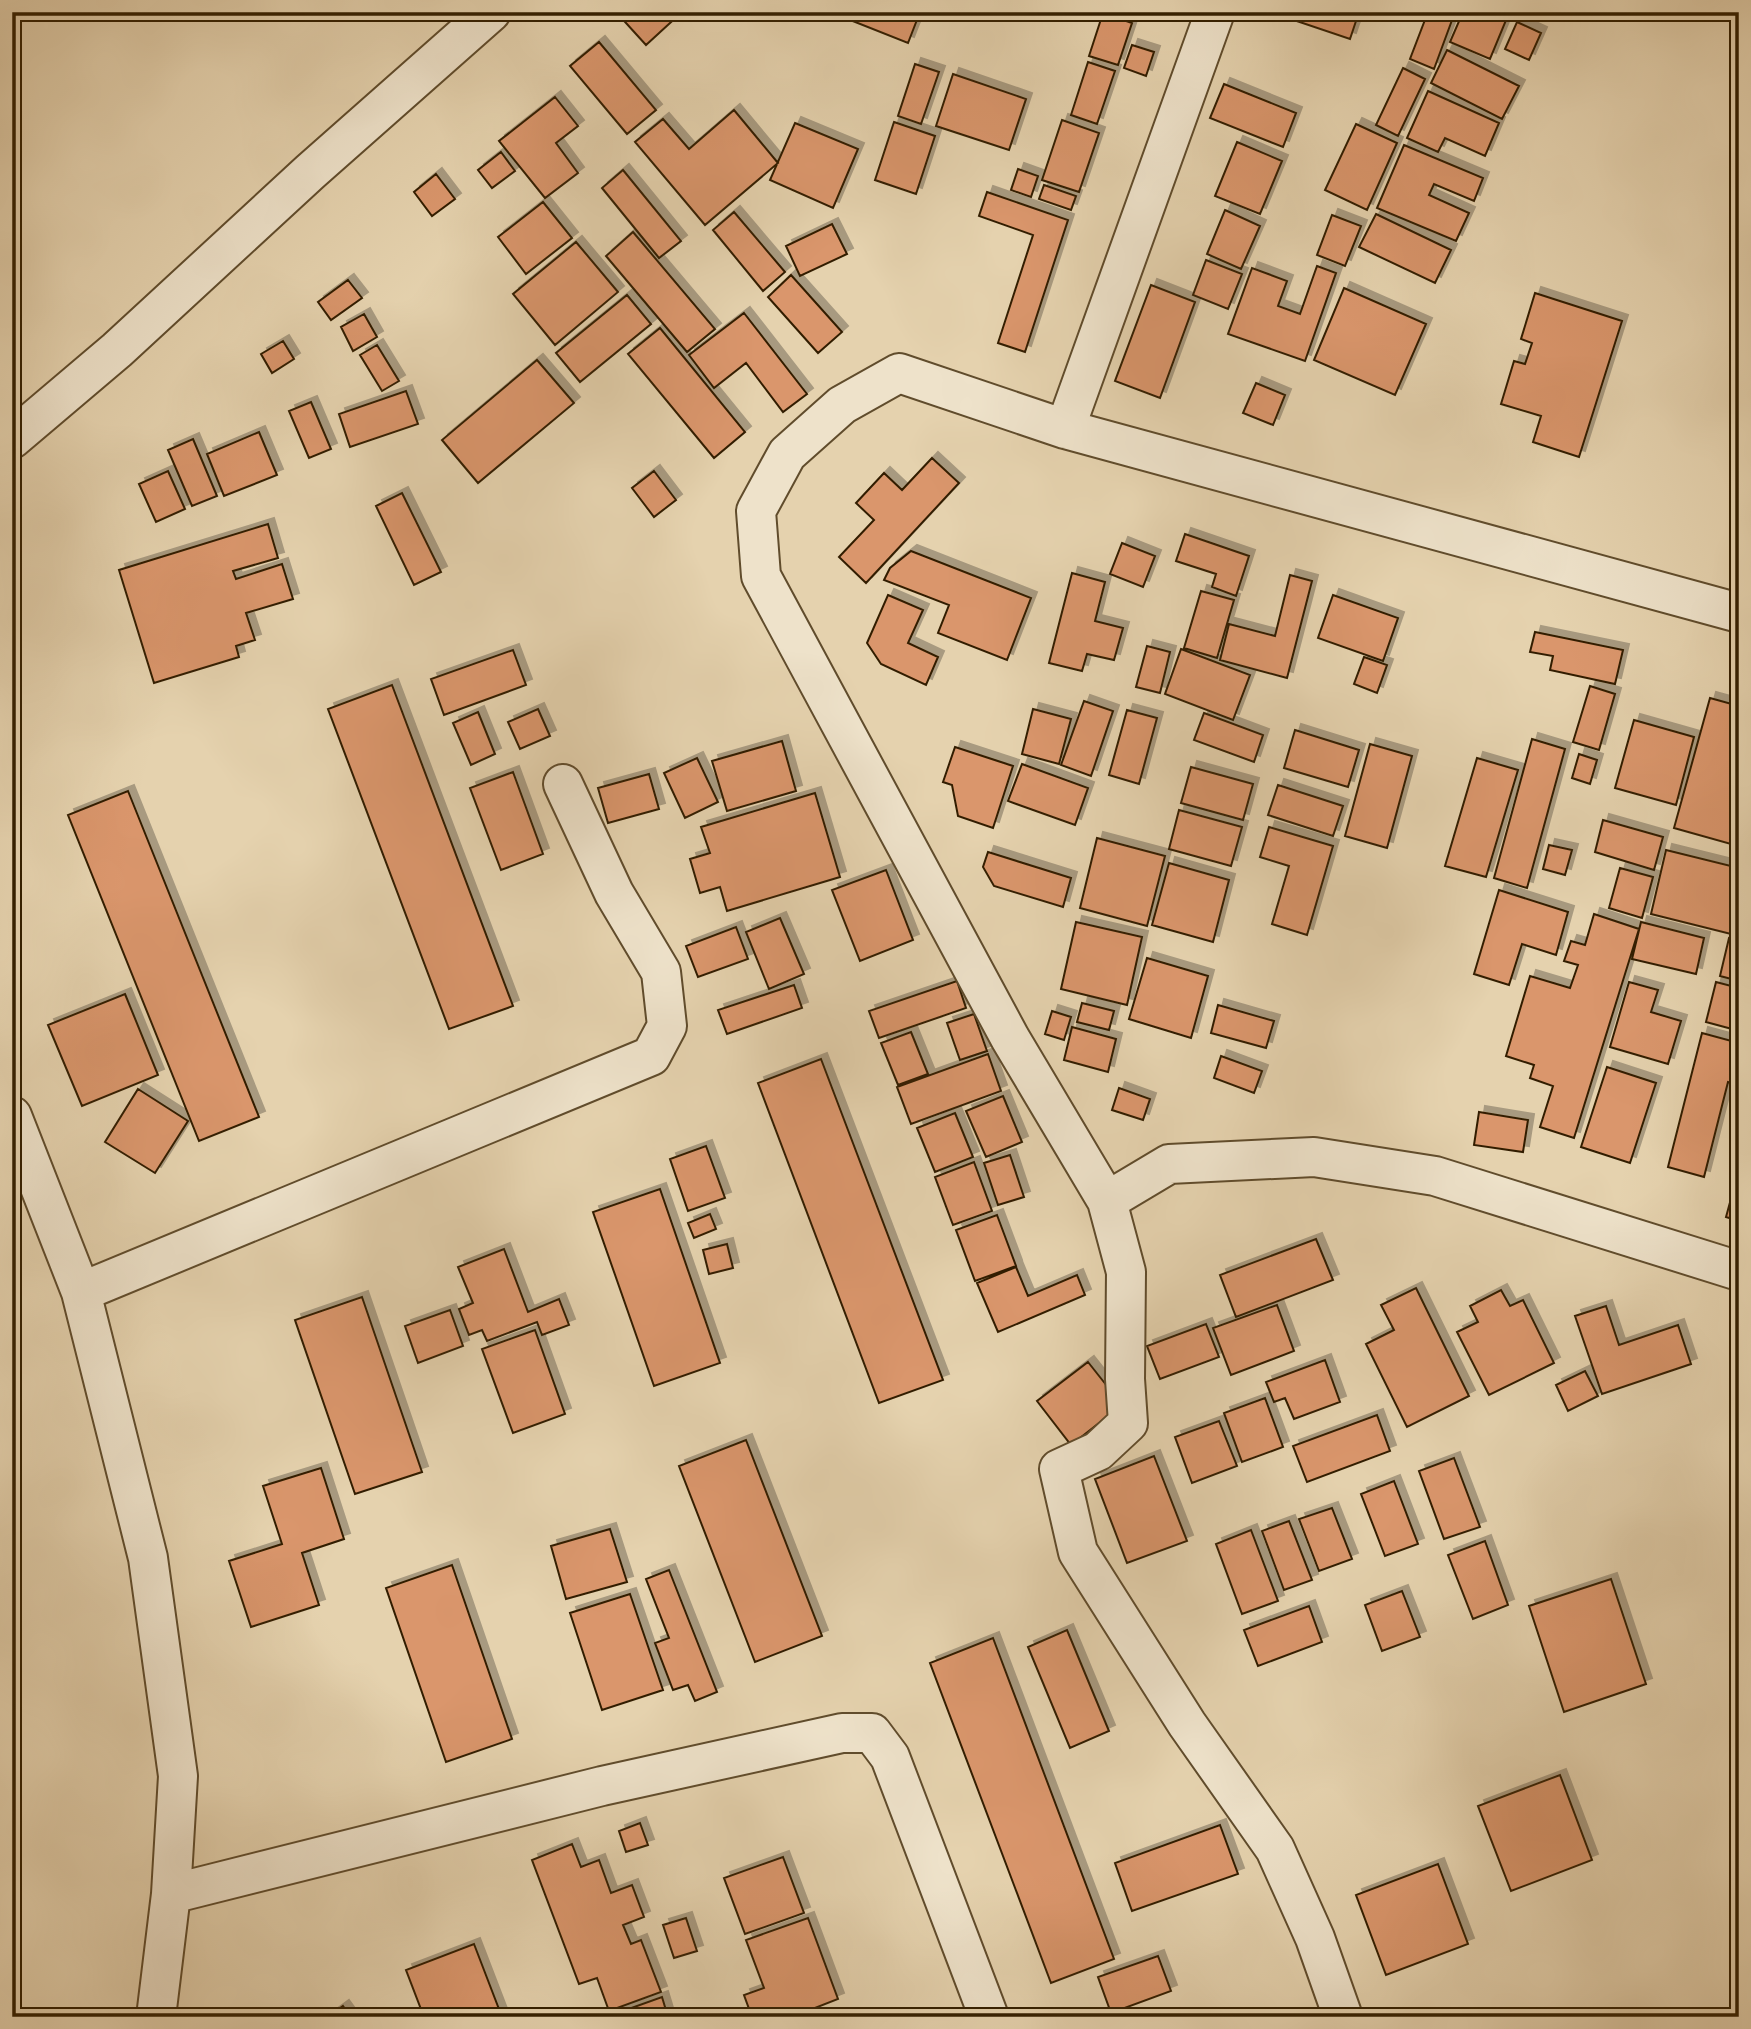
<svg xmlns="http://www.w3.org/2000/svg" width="1751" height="2029" font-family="'EB Garamond',serif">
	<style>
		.building { fill: #da966c; stroke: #331f00; stroke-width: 2; filter: url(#shadow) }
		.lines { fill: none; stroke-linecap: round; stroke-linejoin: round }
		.minor-casing { stroke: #604c2c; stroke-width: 42 }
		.minor { stroke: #eee2ca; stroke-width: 38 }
	</style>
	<defs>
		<filter id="shadow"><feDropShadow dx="6" dy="-6" stdDeviation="0" flood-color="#0004"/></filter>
	</defs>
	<rect width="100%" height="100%" fill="#e5d2ae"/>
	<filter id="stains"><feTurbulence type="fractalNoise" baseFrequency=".00286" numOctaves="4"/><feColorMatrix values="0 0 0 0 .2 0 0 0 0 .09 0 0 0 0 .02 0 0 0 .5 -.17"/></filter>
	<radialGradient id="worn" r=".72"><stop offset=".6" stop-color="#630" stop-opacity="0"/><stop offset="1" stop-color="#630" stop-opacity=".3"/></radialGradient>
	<path class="building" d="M616 12H682L646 45Z
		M830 12H920L908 43Z
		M1116 12H1139L1137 19Z
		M1270 12H1359L1350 39Z
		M1428 12H1455L1434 69 1410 59Z
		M1463 12 1509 13 1490 59 1450 42Z
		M1523 12H1544L1541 20Z
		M1103 13 1132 23 1118 65 1089 56Z
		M1517 22 1541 33 1529 60 1505 49Z
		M599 42 656 110 627 134 570 66Z
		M1132 45 1154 52 1146 76 1124 68Z
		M1447 50 1519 86 1502 119 1431 83Z
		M1088 62 1115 71 1097 124 1071 115Z
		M915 64 939 72 921 124 898 116Z
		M1403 68 1425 79 1398 136 1376 125Z
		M953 74 1026 99 1009 150 936 126Z
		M1224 84 1296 113 1283 147 1210 118Z
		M1428 91 1499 123 1485 156 1445 138 1438 152 1407 138Z
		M555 97 578 126 556 143 578 173 545 198 499 141Z
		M734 110 778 163 705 225 635 142 663 119 689 149Z
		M1062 120 1099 133 1079 192 1042 180Z
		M894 122 935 136 916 194 875 180Z
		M795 123 858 149 833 208 770 180Z
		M1356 124 1397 143 1367 210 1325 190Z
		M1237 142 1282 161 1260 214 1215 196Z
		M1404 145 1483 178 1474 201 1434 184 1429 195 1469 213 1456 241 1377 208Z
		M501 152 515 171 492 188 478 170Z
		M1018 169 1038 176 1031 197 1011 190Z
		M623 170 681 241 659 258 602 188Z
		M436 174 455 199 432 216 414 192Z
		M1044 185 1076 196 1071 210 1039 199Z
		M987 192 1068 220 1025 352 998 343 1033 235 979 216Z
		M543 202 572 238 526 274 498 237Z
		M1225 210 1260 226 1241 269 1207 254Z
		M734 212 785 272 763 291 713 230Z
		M1376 214 1451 250 1435 283 1359 247Z
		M1332 215 1361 226 1345 266 1317 255Z
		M832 224 847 254 800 276 786 246Z
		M633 232 715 329 687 352 606 256Z
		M576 242 618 292 555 345 513 294Z
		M1206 260 1242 274 1228 309 1193 295Z
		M1317 266 1336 273 1305 361 1228 334 1252 268 1287 281 1278 306 1300 314Z
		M791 275 842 332 818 353 768 297Z
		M348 280 362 298 331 320 318 302Z
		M1151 285 1195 302 1160 398 1115 381Z
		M1344 288 1426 324 1395 395 1314 360Z
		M1535 293 1622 321 1579 457 1533 442 1541 416 1501 404 1514 361 1525 364 1532 343 1521 339Z
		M627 295 651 324 580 382 556 353Z
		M744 313 807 394 783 412 746 363 714 388 689 355Z
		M364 314 377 337 353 351 341 327Z
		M660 328 745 432 714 458 628 354Z
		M283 341 294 359 272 373 261 354Z
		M377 345 399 381 382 391 360 355Z
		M537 360 574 403 478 483 442 440Z
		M1256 383 1285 395 1273 425 1243 413Z
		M406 391 418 424 350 447 339 414Z
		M311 402 331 449 309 458 289 411Z
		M259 432 277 475 224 496 207 454Z
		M193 439 217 496 192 506 168 450Z
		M932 458 959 483 866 583 839 557 874 520 856 503 884 473 902 490Z
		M168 471 185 509 156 522 139 484Z
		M654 471 676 500 654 517 632 488Z
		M402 493 441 572 414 585 376 506Z
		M268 524 278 558 233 571 236 579 282 564 293 599 246 613 255 640 236 646 239 657 154 683 119 570Z
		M1185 534 1249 556 1236 596 1212 587 1216 574 1176 561Z
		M1122 543 1155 556 1143 587 1110 574Z
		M911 551 1031 598 1007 660 938 633 949 605 884 580 890 568Z
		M1072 573 1105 582 1095 621 1123 628 1114 660 1087 654 1082 671 1049 663Z
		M1290 575 1312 581 1287 678 1220 660 1229 624 1275 636Z
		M1201 591 1234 600 1217 658 1184 648Z
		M888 595 923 610 908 643 938 657 926 685 881 664 867 643Z
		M1333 595 1398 618 1383 661 1318 638Z
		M1535 632 1623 650 1615 684 1550 670 1553 656 1530 652Z
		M1147 646 1170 652 1160 693 1136 687Z
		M1181 649 1250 675 1233 720 1165 694Z
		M513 650 526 685 444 715 431 679Z
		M1364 657 1387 665 1377 693 1354 684Z
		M392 685 513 1006 449 1029 328 709Z
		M1590 686 1615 694 1599 750 1573 742Z
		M1710 698 1739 706 1738 846 1674 828Z
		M1084 701 1113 711 1091 776 1061 765Z
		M538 709 550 736 520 749 508 722Z
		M1033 709 1071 719 1059 764 1022 754Z
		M1127 710 1157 718 1139 784 1109 775Z
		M478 712 495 754 471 765 453 723Z
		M1204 713 1263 735 1254 762 1194 740Z
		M1634 720 1694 737 1676 805 1615 788Z
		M1295 730 1359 750 1348 787 1284 768Z
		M1532 739 1565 749 1527 888 1494 878Z
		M782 741 796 791 727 811 712 761Z
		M1370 744 1412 756 1387 848 1345 836Z
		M955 747 1013 766 993 828 958 816 952 785 943 782Z
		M1579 754 1597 760 1590 784 1572 778Z
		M697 758 718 802 685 818 664 773Z
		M1477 758 1518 770 1486 877 1445 866Z
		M1022 764 1088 788 1075 825 1008 801Z
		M1191 767 1253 784 1243 820 1181 803Z
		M513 772 543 854 501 870 470 788Z
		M649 774 659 809 608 823 598 788Z
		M1278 785 1343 806 1333 836 1268 815Z
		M128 791 259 1117 199 1141 68 815Z
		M815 793 840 877 727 911 720 887 700 893 690 859 710 853 701 827Z
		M1179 810 1242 827 1231 866 1169 849Z
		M1603 820 1663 837 1654 870 1595 852Z
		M1269 827 1333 846 1307 935 1272 924 1289 866 1260 857Z
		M1097 838 1165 856 1147 926 1080 908Z
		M1549 845 1572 850 1565 875 1543 869Z
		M1666 850 1739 868V936L1651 914Z
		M988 852 1071 878 1063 907 994 886 983 867Z
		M1169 863 1229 880 1213 942 1152 925Z
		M1620 868 1653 877 1642 918 1609 908Z
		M886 870 913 940 860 961 832 890Z
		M1499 890 1568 912 1556 955 1522 944 1509 985 1474 974Z
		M1594 914 1639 929 1574 1138 1540 1127 1553 1086 1530 1078 1534 1065 1506 1056 1530 976 1570 988 1578 965 1564 961 1571 941 1585 945Z
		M780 918 804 974 769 989 746 932Z
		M1076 922 1142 937 1127 1005 1061 989Z
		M1641 922 1704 938 1696 974 1632 959Z
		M736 927 748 959 698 977 686 946Z
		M1729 938 1739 941V981L1720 976Z
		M1147 958 1208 976 1191 1038 1129 1019Z
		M957 981 966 1008 879 1038 869 1011Z
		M1629 982 1658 990 1651 1012 1681 1021 1668 1064 1610 1047Z
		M1716 982 1739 988V1005L1732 1029 1706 1022Z
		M794 985 802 1008 727 1034 718 1010Z
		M125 994 158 1075 82 1106 48 1025Z
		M1082 1003 1114 1011 1109 1030 1077 1022Z
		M1218 1005 1274 1021 1266 1048 1211 1033Z
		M1052 1011 1071 1017 1064 1040 1045 1034Z
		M974 1014 987 1051 960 1060 947 1023Z
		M1072 1027 1116 1039 1108 1072 1064 1060Z
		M911 1032 928 1074 898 1085 881 1043Z
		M1702 1033 1739 1043V1085L1728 1082 1704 1177 1668 1167Z
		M988 1054 1001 1091 911 1124 897 1087Z
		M1221 1056 1262 1071 1254 1093 1214 1078Z
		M821 1059 943 1380 879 1403 758 1083Z
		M1607 1067 1656 1083 1630 1163 1581 1147Z
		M1119 1088 1150 1099 1143 1120 1112 1110Z
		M138 1089 188 1121 155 1173 105 1142Z
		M1003 1096 1022 1142 986 1157 966 1111Z
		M1479 1112 1528 1120 1523 1152 1474 1145Z
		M955 1113 973 1157 935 1172 917 1128Z
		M706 1146 725 1198 688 1211 670 1159Z
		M1010 1155 1024 1197 998 1205 984 1163Z
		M974 1162 992 1211 953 1225 935 1177Z
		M1735 1184 1739 1185V1221L1726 1217Z
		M660 1189 720 1363 654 1386 593 1212Z
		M710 1214 716 1229 694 1238 688 1223Z
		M997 1215 1016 1266 975 1281 956 1230Z
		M1316 1239 1333 1280 1236 1317 1220 1275Z
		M727 1244 733 1268 709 1274 703 1250Z
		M504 1249 528 1312 559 1299 569 1325 542 1335 537 1322 487 1341 482 1330 469 1335 459 1309 473 1303 458 1267Z
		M1016 1267 1028 1296 1077 1275 1085 1295 998 1332 977 1283Z
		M1416 1288 1469 1396 1407 1427 1366 1344 1394 1330 1381 1305Z
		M1501 1290 1510 1306 1523 1300 1554 1363 1489 1395 1457 1332 1478 1322 1470 1306Z
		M362 1297 422 1472 355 1494 295 1320Z
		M1277 1305 1294 1351 1231 1375 1213 1328Z
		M1606 1306 1619 1345 1678 1325 1691 1364 1602 1394 1575 1316Z
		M450 1310 463 1346 418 1363 405 1326Z
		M1206 1324 1219 1357 1160 1379 1147 1346Z
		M535 1330 565 1414 513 1433 482 1349Z
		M1325 1360 1340 1402 1294 1419 1285 1398 1274 1402 1266 1382Z
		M1088 1362 1122 1405 1071 1445 1037 1401Z
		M1585 1371 1598 1396 1568 1411 1556 1385Z
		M1265 1398 1283 1447 1242 1462 1224 1413Z
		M1377 1415 1390 1451 1307 1482 1293 1446Z
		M1219 1421 1237 1466 1192 1483 1175 1437Z
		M746 1440 822 1636 755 1662 679 1466Z
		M1154 1456 1187 1541 1127 1563 1095 1479Z
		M1454 1458 1480 1527 1444 1539 1419 1471Z
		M321 1468 344 1539 302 1553 319 1605 251 1627 229 1561 282 1544 263 1486Z
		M1394 1481 1418 1544 1385 1556 1361 1494Z
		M1332 1508 1352 1559 1319 1571 1299 1519Z
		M1289 1521 1312 1580 1284 1590 1262 1531Z
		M610 1529 627 1582 566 1599 551 1546Z
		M1251 1530 1278 1601 1242 1614 1216 1544Z
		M1485 1541 1508 1605 1473 1619 1448 1555Z
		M452 1565 512 1739 446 1762 386 1588Z
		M669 1570 717 1692 695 1701 688 1685 673 1690 655 1643 669 1638 646 1579Z
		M1611 1579 1646 1684 1564 1712 1529 1606Z
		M1402 1591 1420 1637 1382 1651 1365 1605Z
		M630 1594 663 1690 602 1710 570 1613Z
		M1309 1606 1322 1642 1258 1666 1244 1630Z
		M1067 1630 1109 1731 1070 1748 1028 1647Z
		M993 1638 1114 1959 1051 1983 930 1663Z
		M1560 1775 1592 1860 1511 1891 1478 1806Z
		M640 1823 648 1845 626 1852 619 1831Z
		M1220 1825 1238 1874 1132 1911 1115 1863Z
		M572 1844 581 1867 599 1860 611 1893 632 1885 644 1917 623 1925 631 1944 641 1940 661 1992 609 2011 597 1978 579 1984 532 1860Z
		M783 1857 804 1913 745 1934 724 1878Z
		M1438 1864 1468 1944 1386 1975 1356 1895Z
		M686 1918 697 1951 674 1958 663 1925Z
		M808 1918 838 1999 792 2017H752L744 1995 764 1988 746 1940Z
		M474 1944 502 2017H424L406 1970Z
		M1158 1956 1171 1991 1111 2013 1098 1977Z
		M662 1997 668 2017 609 2016Z
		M343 2006 351 2017H328Z"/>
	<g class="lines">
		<defs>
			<path id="minor" d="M1065 429 1215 12
				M12 439 117 350 310 172 491 12
				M12 1116 81 1292 148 1558 178 1776 171 1894 156 2017
				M1107 1201 1169 1164 1314 1157 1435 1176 1739 1271
				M81 1292 651 1056 667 1026 661 972 614 893 563 784
				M171 1894 602 1786 842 1733H872L890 1757 989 2017
				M1343 2017 1315 1938 1275 1849 1187 1724 1078 1552 1059 1469 1098 1451 1128 1423 1125 1379 1126 1272 1107 1201 1010 1038 761 576 756 511 787 454 842 405 899 373 1065 429 1739 613"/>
		</defs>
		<use href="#minor" class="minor-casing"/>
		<use href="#minor" class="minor"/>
	</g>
	<rect width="1751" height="2029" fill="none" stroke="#e5d2ae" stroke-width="42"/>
	<rect x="14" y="14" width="1723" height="2001" fill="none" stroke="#331f00" stroke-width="3.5"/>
	<rect x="21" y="21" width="1709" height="1987" fill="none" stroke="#331f00" stroke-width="2"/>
	<rect width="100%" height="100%" filter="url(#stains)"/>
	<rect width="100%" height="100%" fill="url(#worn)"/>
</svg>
